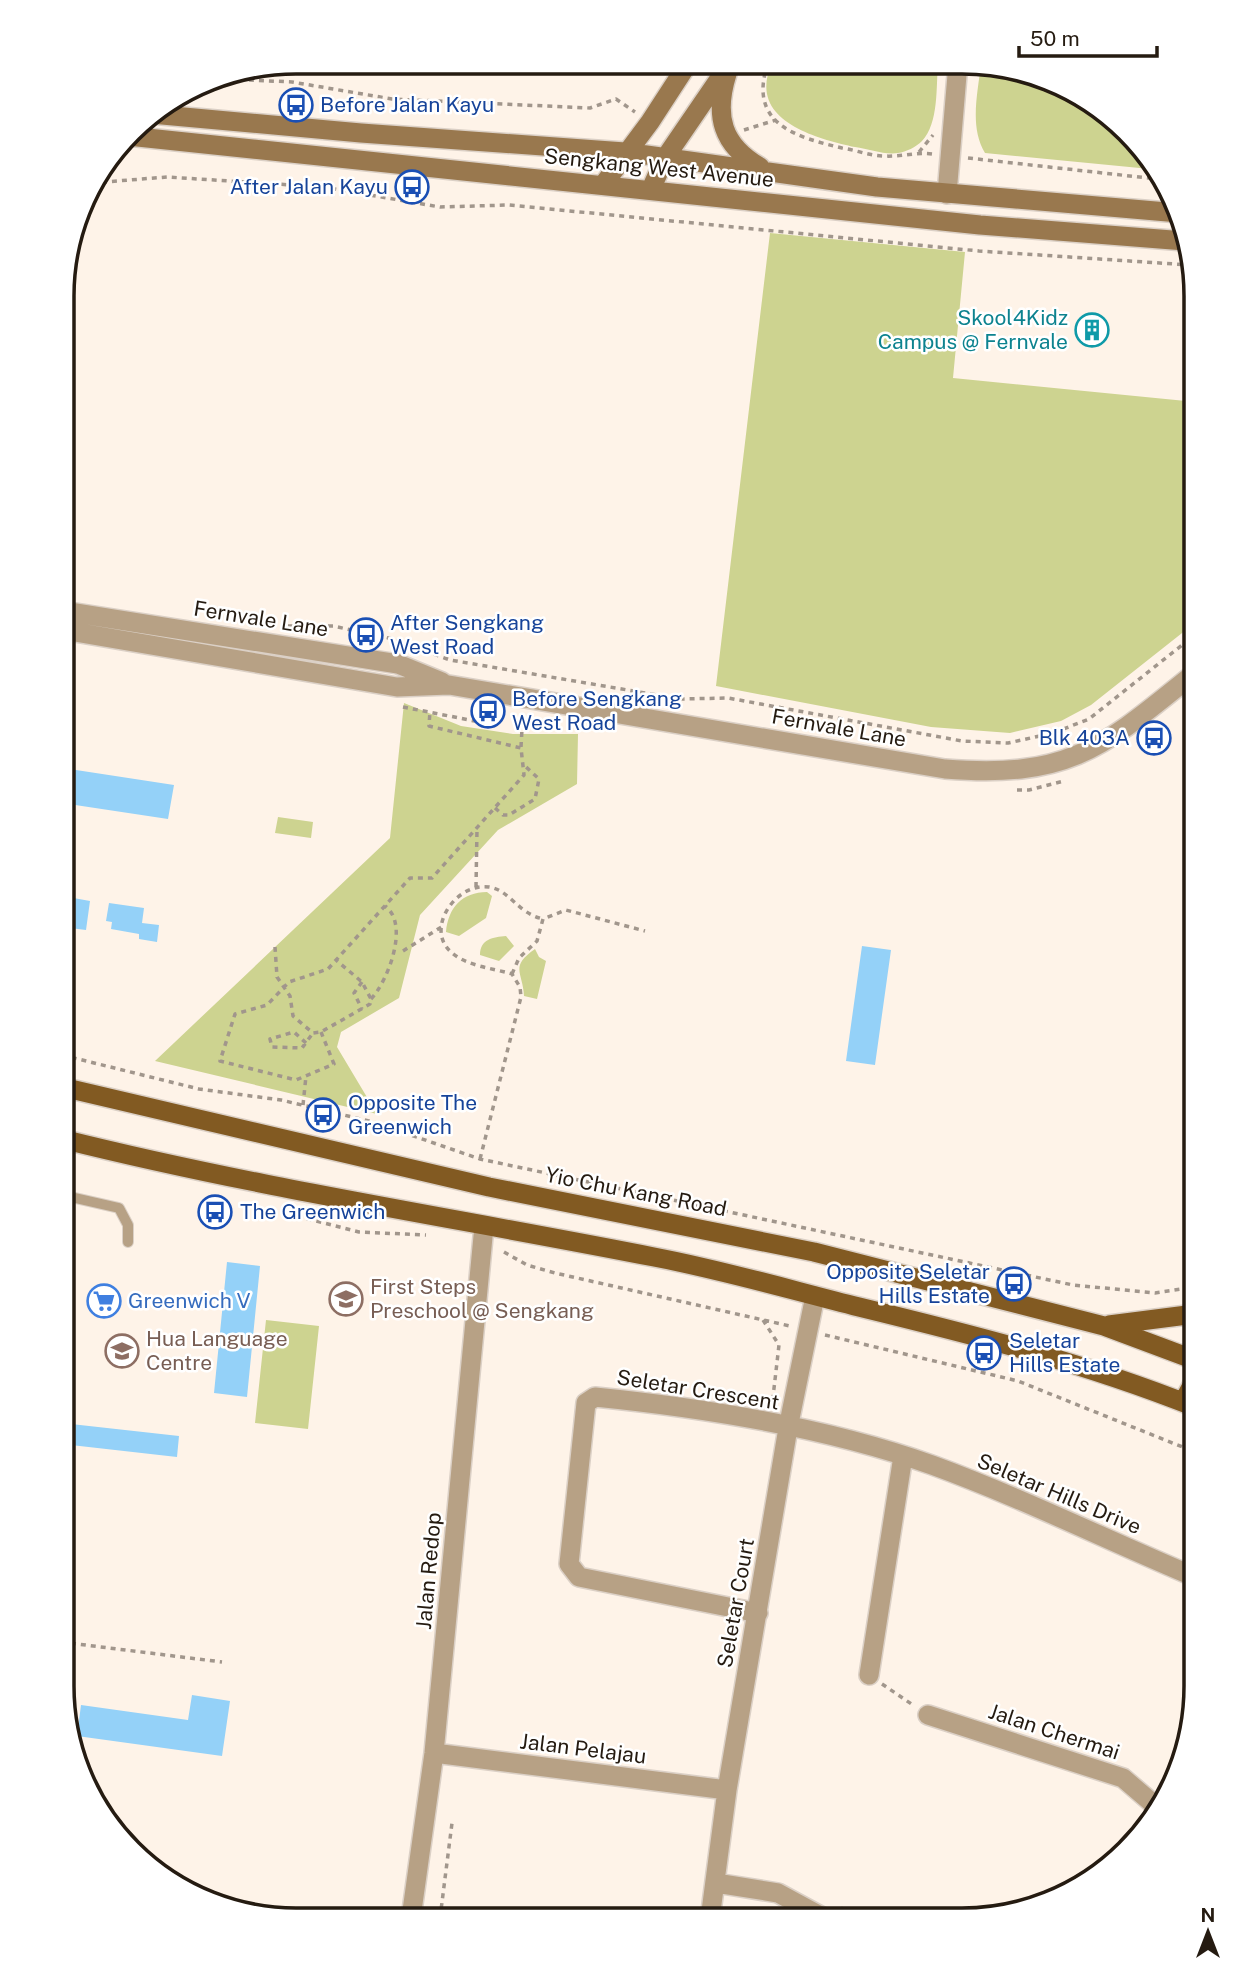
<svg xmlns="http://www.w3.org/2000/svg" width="1257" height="1981" font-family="'Public Sans',sans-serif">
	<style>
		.green { fill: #cdd390 }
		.water { fill: #94d1f8 }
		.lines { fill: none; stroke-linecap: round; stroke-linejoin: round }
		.service-casing { stroke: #dbd0c6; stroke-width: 12 }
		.minor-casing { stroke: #dbd0c6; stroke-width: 22 }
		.secondary-casing { stroke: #dbd0c6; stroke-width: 22 }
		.primary-casing { stroke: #dbd0c6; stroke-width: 22 }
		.path { stroke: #a1968c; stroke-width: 3.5; stroke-dasharray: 5 5; stroke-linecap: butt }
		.service { stroke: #b7a185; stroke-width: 10 }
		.minor { stroke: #b7a185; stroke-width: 19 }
		.secondary { stroke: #99784e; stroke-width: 19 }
		.primary { stroke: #825a22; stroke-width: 19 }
		.labels { text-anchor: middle; stroke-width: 5; stroke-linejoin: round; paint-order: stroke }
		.transit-label { font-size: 21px; fill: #164399; stroke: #fff; text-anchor: start }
		.street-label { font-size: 21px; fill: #251b11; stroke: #fff }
		.culture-label { font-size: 21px; fill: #0d838f; stroke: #fff; text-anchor: end }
		.education-label { font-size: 21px; fill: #785e54; stroke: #fff; text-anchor: start }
		.shop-label { font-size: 21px; fill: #366cbe; stroke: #fff; text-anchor: start }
		.rim { fill: none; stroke: #251b11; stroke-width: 3.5 }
	</style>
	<rect width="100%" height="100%" fill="#fef3e8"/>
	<path class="green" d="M772 63H938C936 87 939 123 922 141 916 147 906 152 898 153 884 155 869 149 855 147 815 138 746 120 772 63Z
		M981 63H992L1104 110 1150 169 985 153C969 126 978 93 981 63Z
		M770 233 965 252 953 378 1196 402V622L1091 705 1061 721 1010 733 931 727 716 686Z
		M404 703 461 726 513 734H578L577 784 498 830 420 915 399 998 341 1032 337 1047 377 1114 155 1061 390 838Z
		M278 817 313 822 311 838 275 833Z
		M487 892 492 896 486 918 459 936 446 932C448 908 462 892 487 892Z
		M506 936 514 946 499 961 480 955C480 939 493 937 506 936Z
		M535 949 539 957 546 961 537 999 524 996C523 972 509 967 535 949Z
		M266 1320 319 1326 308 1429 255 1423Z"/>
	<path class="water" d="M63 768 174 785 168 819 62 803Z
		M68 897 90 901 86 930 62 927V911H66Z
		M109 903 144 908 142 923 159 925 157 942 139 939V934L111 929 112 922 106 921Z
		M862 946 891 950 875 1065 846 1061Z
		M227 1262 260 1266 247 1397 214 1393Z
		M62 1423 179 1436 177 1457 62 1444Z
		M192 1695 230 1701 222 1756 77 1736 81 1705 188 1720Z"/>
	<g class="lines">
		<defs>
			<path id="service" d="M62 1195 119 1208 128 1225V1242"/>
			<path id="minor" d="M947 194 958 63
				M63 611 398 664 442 682
				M63 630 397 687 449 685 945 769C1071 779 1103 747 1196 672
				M758 1613 579 1577 569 1564 586 1403 595 1397C705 1408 828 1428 932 1465 1020 1497 1109 1541 1195 1577
				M869 1675 903 1456
				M928 1715 1123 1778 1158 1808
				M434 1753 727 1790
				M716 1883 778 1893 826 1919
				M411 1918 434 1753 484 1226
				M710 1919 727 1790 788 1428 815 1296"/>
			<path id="secondary" d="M727 74C714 116 722 145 760 167
				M151 114 361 133 625 152 877 187 1179 213
				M128 136 980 225 1185 241
				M603 185 650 122 689 62
				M651 189 665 158 730 63"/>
			<path id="primary" d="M127 138 130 137
				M62 1087 489 1187 814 1252 1104 1326 1195 1360
				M62 1139C258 1188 456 1218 654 1257 723 1270 791 1290 859 1307 974 1335 1085 1363 1195 1407
				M1109 1325 1195 1314
				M1183 1402 1195 1380"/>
		</defs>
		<use href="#service" class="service-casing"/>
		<use href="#minor" class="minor-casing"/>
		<use href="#secondary" class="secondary-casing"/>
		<use href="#primary" class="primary-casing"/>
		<path class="path" d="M768 63C747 124 796 137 842 148 856 150 870 156 884 156 901 157 916 152 932 154
			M209 78 292 82 392 99 590 108 616 99 635 112
			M744 130 776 120
			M919 152 933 135
			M968 158 1157 179
			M92 183 167 177 323 187 440 207 509 205 979 251 1190 265
			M288 626H333L393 639 450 660 681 699 728 698 962 741 1008 743 1053 733 1089 719 1196 634
			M403 707 490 724
			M1141 740 1149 751
			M521 747 522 729
			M1017 790H1029L1064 781
			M495 808 503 815H509L535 799 539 779 525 766
			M476 887 477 829
			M275 947 277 977 290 996 293 1016 313 1033 321 1032 370 1004 371 999 362 982 336 960
			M403 951 443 926
			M512 974 519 958 537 941 543 919 566 910 645 931
			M362 982 354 993 362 1009
			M371 999C388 981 410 924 385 906
			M321 1032 334 1064 296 1080 220 1061 235 1014 267 1005 289 982 328 969 410 878H432L524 775 521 748 429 726 430 711
			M306 1043 294 1032 270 1039 272 1047 302 1048 313 1033
			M62 1055 199 1089 281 1100 373 1122 480 1159 1073 1285 1155 1293 1195 1287
			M303 1105 306 1076
			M480 1159 521 997 520 987 512 974C492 968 466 966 451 952 424 928 457 882 489 887 510 890 517 913 543 919
			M297 1216 359 1232 426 1235
			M504 1252 527 1265 555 1273 790 1326
			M763 1320 779 1345 773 1397
			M825 1335 1018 1381 1195 1452
			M61 1642 222 1662
			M882 1684 913 1705
			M841 1908 862 1919
			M440 1913 469 1918
			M440 1918 452 1823"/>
		<use href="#service" class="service"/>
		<use href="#minor" class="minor"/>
		<use href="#secondary" class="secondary"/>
		<use href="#primary" class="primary"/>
	</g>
	<defs>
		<symbol id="bus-ring" viewBox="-11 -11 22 22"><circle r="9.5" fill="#fff" stroke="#1a4fb4" stroke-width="1.5"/><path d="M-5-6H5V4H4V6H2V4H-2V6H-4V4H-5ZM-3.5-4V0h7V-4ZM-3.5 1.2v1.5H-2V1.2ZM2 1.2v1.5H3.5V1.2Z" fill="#1a4fb4"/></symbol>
		<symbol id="building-ring" viewBox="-11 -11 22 22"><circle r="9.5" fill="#fff" stroke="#0f9aa8" stroke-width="1.5"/><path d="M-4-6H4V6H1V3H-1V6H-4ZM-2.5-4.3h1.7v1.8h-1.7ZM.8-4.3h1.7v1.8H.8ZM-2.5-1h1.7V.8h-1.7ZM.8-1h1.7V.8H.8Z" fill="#0f9aa8"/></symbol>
		<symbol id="school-ring" viewBox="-11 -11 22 22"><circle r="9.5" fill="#fff" stroke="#8d6e63" stroke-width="1.5"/><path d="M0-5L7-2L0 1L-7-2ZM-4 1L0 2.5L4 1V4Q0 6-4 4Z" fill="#8d6e63"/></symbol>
		<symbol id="supermarket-ring" viewBox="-11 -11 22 22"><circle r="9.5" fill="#fff" stroke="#3f7fe0" stroke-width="1.5"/><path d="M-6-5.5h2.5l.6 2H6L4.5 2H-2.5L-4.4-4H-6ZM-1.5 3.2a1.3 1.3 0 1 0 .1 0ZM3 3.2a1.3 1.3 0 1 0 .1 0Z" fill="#3f7fe0"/></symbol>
	</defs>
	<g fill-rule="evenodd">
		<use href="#bus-ring" x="277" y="86" width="38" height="38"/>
		<use href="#bus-ring" x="393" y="168" width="38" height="38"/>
		<use href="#building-ring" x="1073" y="311" width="38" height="38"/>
		<use href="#bus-ring" x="347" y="616" width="38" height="38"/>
		<use href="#bus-ring" x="469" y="692" width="38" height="38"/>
		<use href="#bus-ring" x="1135" y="719" width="38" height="38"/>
		<use href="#bus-ring" x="304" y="1096" width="38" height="38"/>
		<use href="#bus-ring" x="196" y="1193" width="38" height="38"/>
		<use href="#bus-ring" x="995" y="1265" width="38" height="38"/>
		<use href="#school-ring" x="327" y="1280" width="38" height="38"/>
		<use href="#supermarket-ring" x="85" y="1282" width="38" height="38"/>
		<use href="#school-ring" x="103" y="1332" width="38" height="38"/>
		<use href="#bus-ring" x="965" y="1334" width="38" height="38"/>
	</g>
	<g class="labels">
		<g class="transit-label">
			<text x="320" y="112">Before Jalan Kayu</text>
			<text x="388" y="194" text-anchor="end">After Jalan Kayu</text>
			<text x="390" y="630">After Sengkang<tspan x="390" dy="24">West Road</tspan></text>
			<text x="512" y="706">Before Sengkang<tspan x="512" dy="24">West Road</tspan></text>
			<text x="1130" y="745" text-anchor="end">Blk 403A</text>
			<text x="348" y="1110">Opposite The<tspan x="348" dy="24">Greenwich</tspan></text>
			<text x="240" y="1219">The Greenwich</text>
			<text x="990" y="1279" text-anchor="end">Opposite Seletar<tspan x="990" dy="24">Hills Estate</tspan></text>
			<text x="1009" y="1348">Seletar<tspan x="1009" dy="24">Hills Estate</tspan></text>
		</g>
		<g class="street-label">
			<text transform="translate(659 168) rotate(6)" y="7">Sengkang West Avenue</text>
			<text transform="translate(261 619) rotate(9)" y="7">Fernvale Lane</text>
			<text transform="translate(839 728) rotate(10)" y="7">Fernvale Lane</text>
			<text transform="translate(636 1192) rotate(11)" y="7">Yio Chu Kang Road</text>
			<text transform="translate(698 1390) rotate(9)" y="7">Seletar Crescent</text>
			<text transform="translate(1059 1494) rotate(23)" y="7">Seletar Hills Drive</text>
			<text transform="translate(429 1571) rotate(-85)" y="7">Jalan Redop</text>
			<text transform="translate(736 1603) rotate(-80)" y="7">Seletar Court</text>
			<text transform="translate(1054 1732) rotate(18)" y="7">Jalan Chermai</text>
			<text transform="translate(583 1749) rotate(7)" y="7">Jalan Pelajau</text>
		</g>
		<g class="culture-label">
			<text x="1068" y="325">Skool4Kidz<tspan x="1068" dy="24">Campus @ Fernvale</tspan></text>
		</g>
		<g class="education-label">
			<text x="370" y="1294">First Steps<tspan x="370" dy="24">Preschool @ Sengkang</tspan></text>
			<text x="146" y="1346">Hua Language<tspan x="146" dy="24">Centre</tspan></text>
		</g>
		<g class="shop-label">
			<text x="128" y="1308">Greenwich V</text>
		</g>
	</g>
	<path d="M0 0H1257V1981H0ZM296 74H962A222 222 0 0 1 1184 296V1686A222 222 0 0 1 962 1908H296A222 222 0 0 1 74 1686V296A222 222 0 0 1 296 74Z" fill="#fff" fill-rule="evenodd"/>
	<path class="rim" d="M296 74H962A222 222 0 0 1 1184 296V1686A222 222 0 0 1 962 1908H296A222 222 0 0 1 74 1686V296A222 222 0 0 1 296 74Z"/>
	<g transform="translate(1208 1932)" stroke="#ffffff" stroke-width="5" paint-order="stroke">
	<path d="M0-5L12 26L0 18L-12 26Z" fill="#251b11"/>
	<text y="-10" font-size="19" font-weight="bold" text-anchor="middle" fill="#251b11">N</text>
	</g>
	<path d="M1019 46v10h138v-10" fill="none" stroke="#251b11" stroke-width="3.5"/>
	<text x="1030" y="46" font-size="21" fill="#251b11" stroke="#ffffff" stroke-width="5" paint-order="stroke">50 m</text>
</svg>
